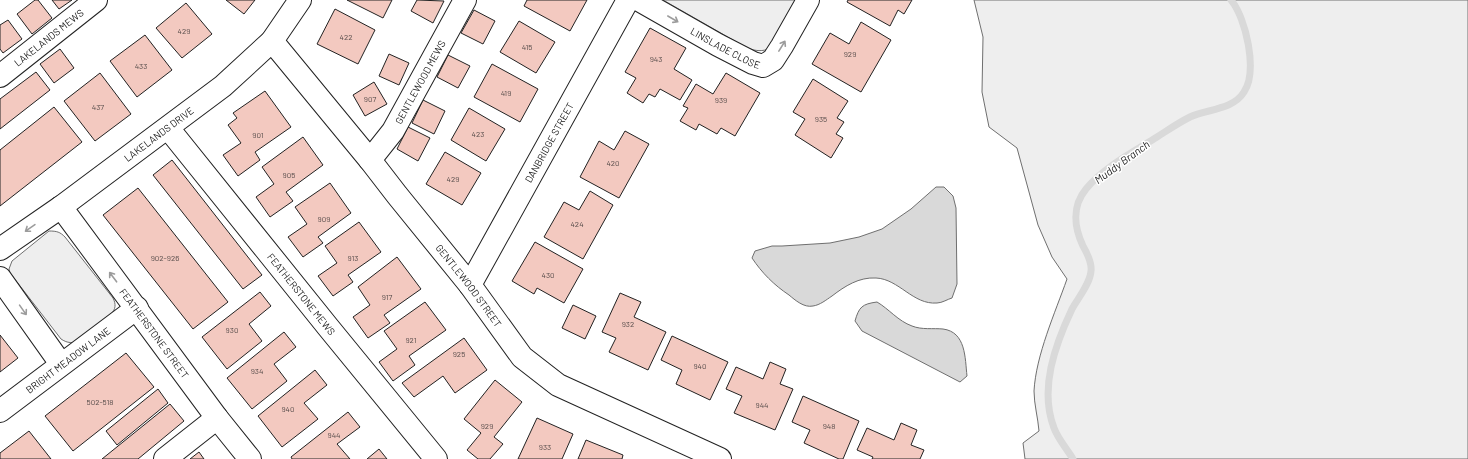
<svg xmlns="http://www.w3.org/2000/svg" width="1468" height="459" font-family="Barlow,sans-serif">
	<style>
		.green { fill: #eee; stroke: #6f6f6f }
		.water { fill: #d9d9d9; stroke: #6f6f6f }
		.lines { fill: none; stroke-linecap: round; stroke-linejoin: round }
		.stream { stroke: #d9d9d9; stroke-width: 7 }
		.building { fill: #f3c9c0; stroke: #222 }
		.minor-casing { stroke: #222; stroke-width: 24 }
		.minor { stroke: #fff; stroke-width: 22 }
		.oneway { stroke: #9c9c9c }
		.labels { text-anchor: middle; stroke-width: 3; stroke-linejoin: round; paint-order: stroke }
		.number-label { font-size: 8px; fill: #564c4a }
		.street-label { font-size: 10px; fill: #222; stroke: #fff }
		.water-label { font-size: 11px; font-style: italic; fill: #222; stroke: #fff }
	</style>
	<rect width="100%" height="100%" fill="#fff"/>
	<path class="green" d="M663 0H801L771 48C762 52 756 51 747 48Z
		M974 0H1468V459H1025L1023 443 1039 431C1038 418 1034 404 1034 391 1036 355 1055 313 1067 279L1052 257 1038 225 1017 148 989 127 982 92 983 37Z
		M49 231C57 231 60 232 65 237L113 298C116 304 116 309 111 314L77 342C71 343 67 343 61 339L10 273 9 269 12 261Z"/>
	<path class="water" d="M936 187H944L953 196 956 208 957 284 952 298C948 299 942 303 937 303 913 305 899 279 876 278 859 277 845 286 832 296 826 300 820 305 813 306 804 308 795 300 789 295 774 285 762 273 752 258L755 251 772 246H782L830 243 859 237 882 229 911 209Z
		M877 302C889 309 898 321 912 326 922 330 933 328 943 329 966 332 965 358 967 376L960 382 862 331 855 321C859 307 862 304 877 302Z"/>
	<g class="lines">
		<path class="stream" d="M1073 459C1067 449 1058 439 1054 428 1039 389 1055 345 1072 309 1078 298 1090 284 1091 271 1092 263 1087 253 1083 246 1074 227 1072 206 1086 189 1104 167 1133 152 1157 137 1168 130 1178 123 1190 117 1207 109 1233 110 1244 92 1258 71 1246 18 1231 0"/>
	</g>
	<path class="building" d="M35 0H38L52 18 32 34 17 14Z
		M52 0H72L59 9Z
		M226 0H255L244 14Z
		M347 0H392L383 18Z
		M417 0 444 1 433 23 411 11Z
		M527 0H587L570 31 524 6Z
		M848 0H912L904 14 898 10 890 26 847 2Z
		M186 3 212 34 182 58 156 28Z
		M335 9 375 30 358 64 317 44Z
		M474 10 495 21 483 44 461 33Z
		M8 20 22 39 3 53 0 49V25Z
		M519 21 555 42 536 73 500 52Z
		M861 22 891 40 861 92 812 64 830 33 849 44Z
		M650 28 686 48 674 69 692 80 680 100 660 89 655 97 649 94 643 103 627 93 636 78 625 72Z
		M145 35 172 70 137 97 110 61Z
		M60 49 74 68 54 83 40 64Z
		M389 54 409 63 399 85 379 76Z
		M448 55 470 66 458 88 437 77Z
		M492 64 538 89 520 122 474 97Z
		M36 72 50 90 0 129V99Z
		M100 73 131 114 95 141 64 101Z
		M726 73 760 93 735 136 721 128 717 134 699 124 696 130 680 121 688 108 683 106 696 84 713 94Z
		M813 79 848 101 837 118 844 122 836 134 843 138 831 158 795 135 805 119 793 112Z
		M374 82 387 104 365 116 353 95Z
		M265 91 291 127 255 152 260 160 238 176 223 155 241 143 228 125 237 118 233 113Z
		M423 100 445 111 434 134 412 123Z
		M54 107 82 142 0 206V150Z
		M469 108 505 129 486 161 451 140Z
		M408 127 430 138 418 161 397 149Z
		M625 131 649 144 619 198 580 177 599 141 614 150Z
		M303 137 323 165 286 192 293 201 270 217 256 197 274 184 262 167Z
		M445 152 481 173 462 205 426 184Z
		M172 160 262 275 243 289 153 175Z
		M330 183 351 213 318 237 323 243 303 257 288 237 307 224 295 207Z
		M138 188 228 302 193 329 103 215Z
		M590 191 613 205 583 259 544 237 564 202 579 210Z
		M359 222 381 252 348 275 353 282 333 296 318 276 337 263 325 246Z
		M535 242 583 269 564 303 537 288 534 294 512 281Z
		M397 257 421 289 384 315 390 323 368 338 353 317 370 305 358 287Z
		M260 292 271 306 249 324 262 341 227 369 202 337Z
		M620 293 641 302 634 317 666 332 648 370 609 352 616 338 602 332Z
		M425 302 446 330 409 356 415 365 393 381 379 362 397 349 384 331Z
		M573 305 596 316 585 339 562 328Z
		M284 332 296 347 274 364 287 381 252 409 227 378Z
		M0 335 18 358 0 372Z
		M672 336 728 362 710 400 676 384 682 370 661 360Z
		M464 338 487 370 455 393 443 376 414 397 402 383Z
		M126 353 154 387 73 451 45 416Z
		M770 362 786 369 780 384 793 389 775 430 734 413 742 396 726 389 736 367 763 379Z
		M315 370 327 385 304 403 318 419 282 447 258 416Z
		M495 380 522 402 494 437 503 444 490 459H478L467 450 481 433 464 419Z
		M158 389 168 403 117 445 106 431Z
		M803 396 859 421 843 459H839L804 443 810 430 792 422Z
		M170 404 184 421 138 459H102Z
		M348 412 360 427 337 444 350 459H292L291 457Z
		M537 418 573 434 562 459H518Z
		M901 423 917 430 911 445 924 450 920 459H872L873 457 857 450 867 428 894 440Z
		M29 431 51 459H0V453Z
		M586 440 623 455 622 459H578Z
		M379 449 387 459H367Z
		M199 452 204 459H190Z"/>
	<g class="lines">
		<defs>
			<g id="minor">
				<path id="s1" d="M639 0 718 45 753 63 763 66 773 60 782 46 808 0"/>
				<path id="s2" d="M272 41 370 160 397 195 470 285 522 357 558 385 720 459"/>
				<path id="s3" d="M0 76 96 0"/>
				<path id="s4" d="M168 128 328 327 436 459"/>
				<path id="s5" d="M370 160 393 131 465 0"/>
				<path id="s6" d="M61 207 217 418 250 459"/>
				<path id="s7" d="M0 249 61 207 223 86 272 41 300 0"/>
				<path d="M0 278 61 364"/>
				<path id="s8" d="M470 285 628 0"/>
				<path id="s9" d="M0 411 137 308"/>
				<path d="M165 459 217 418"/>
			</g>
		</defs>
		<use href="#minor" class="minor-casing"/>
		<use href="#minor" class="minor"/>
	</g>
	<defs><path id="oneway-shaft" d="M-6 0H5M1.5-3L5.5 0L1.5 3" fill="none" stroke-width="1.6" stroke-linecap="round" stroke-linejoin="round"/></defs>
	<g class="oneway">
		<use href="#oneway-shaft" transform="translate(673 19) rotate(30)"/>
		<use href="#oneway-shaft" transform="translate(782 46) rotate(-58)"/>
		<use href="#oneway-shaft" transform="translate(30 228) rotate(145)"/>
		<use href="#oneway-shaft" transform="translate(113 277) rotate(-127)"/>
		<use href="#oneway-shaft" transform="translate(23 310) rotate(55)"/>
	</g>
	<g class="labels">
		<g class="number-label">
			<text x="184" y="34">429</text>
			<text x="346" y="40">422</text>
			<text x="527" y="50">415</text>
			<text x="850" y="57">929</text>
			<text x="656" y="62">943</text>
			<text x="141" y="69">433</text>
			<text x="506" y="96">419</text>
			<text x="370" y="102">907</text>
			<text x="721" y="103">939</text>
			<text x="98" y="110">437</text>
			<text x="821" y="122">935</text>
			<text x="478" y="137">423</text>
			<text x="258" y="138">901</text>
			<text x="613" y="166">420</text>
			<text x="289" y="178">905</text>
			<text x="453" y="182">429</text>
			<text x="324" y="222">909</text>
			<text x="577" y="227">424</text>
			<text x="165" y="261">902-926</text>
			<text x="353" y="261">913</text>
			<text x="548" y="278">430</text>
			<text x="387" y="300">917</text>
			<text x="628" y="327">932</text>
			<text x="232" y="333">930</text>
			<text x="411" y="343">921</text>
			<text x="459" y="357">925</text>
			<text x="700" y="369">940</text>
			<text x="257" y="374">934</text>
			<text x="100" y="405">502-518</text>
			<text x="762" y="408">944</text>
			<text x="288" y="412">940</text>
			<text x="487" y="429">929</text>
			<text x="829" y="429">948</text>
			<text x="334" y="438">944</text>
			<text x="545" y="450">933</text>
		</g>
		<g class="street-label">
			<text dy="4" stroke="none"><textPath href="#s3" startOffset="62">LAKELANDS MEWS</textPath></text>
			<text dy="4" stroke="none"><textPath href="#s1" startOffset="99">LINSLADE CLOSE</textPath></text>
			<text dy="4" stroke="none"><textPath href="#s5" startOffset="93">GENTLEWOOD MEWS</textPath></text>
			<text dy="4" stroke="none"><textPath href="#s7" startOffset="196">LAKELANDS DRIVE</textPath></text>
			<text dy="4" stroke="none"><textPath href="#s8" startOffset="163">DANBRIDGE STREET</textPath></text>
			<text dy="4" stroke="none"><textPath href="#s2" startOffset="314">GENTLEWOOD STREET</textPath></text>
			<text dy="4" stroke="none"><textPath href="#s4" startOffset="213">FEATHERSTONE MEWS</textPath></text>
			<text dy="4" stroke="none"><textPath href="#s6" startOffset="157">FEATHERSTONE STREET</textPath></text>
			<text dy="4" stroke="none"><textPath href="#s9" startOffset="85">BRIGHT MEADOW LANE</textPath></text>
		</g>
		<g class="water-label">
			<text transform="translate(1122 162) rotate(-36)" y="4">Muddy Branch</text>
		</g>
	</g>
</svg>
